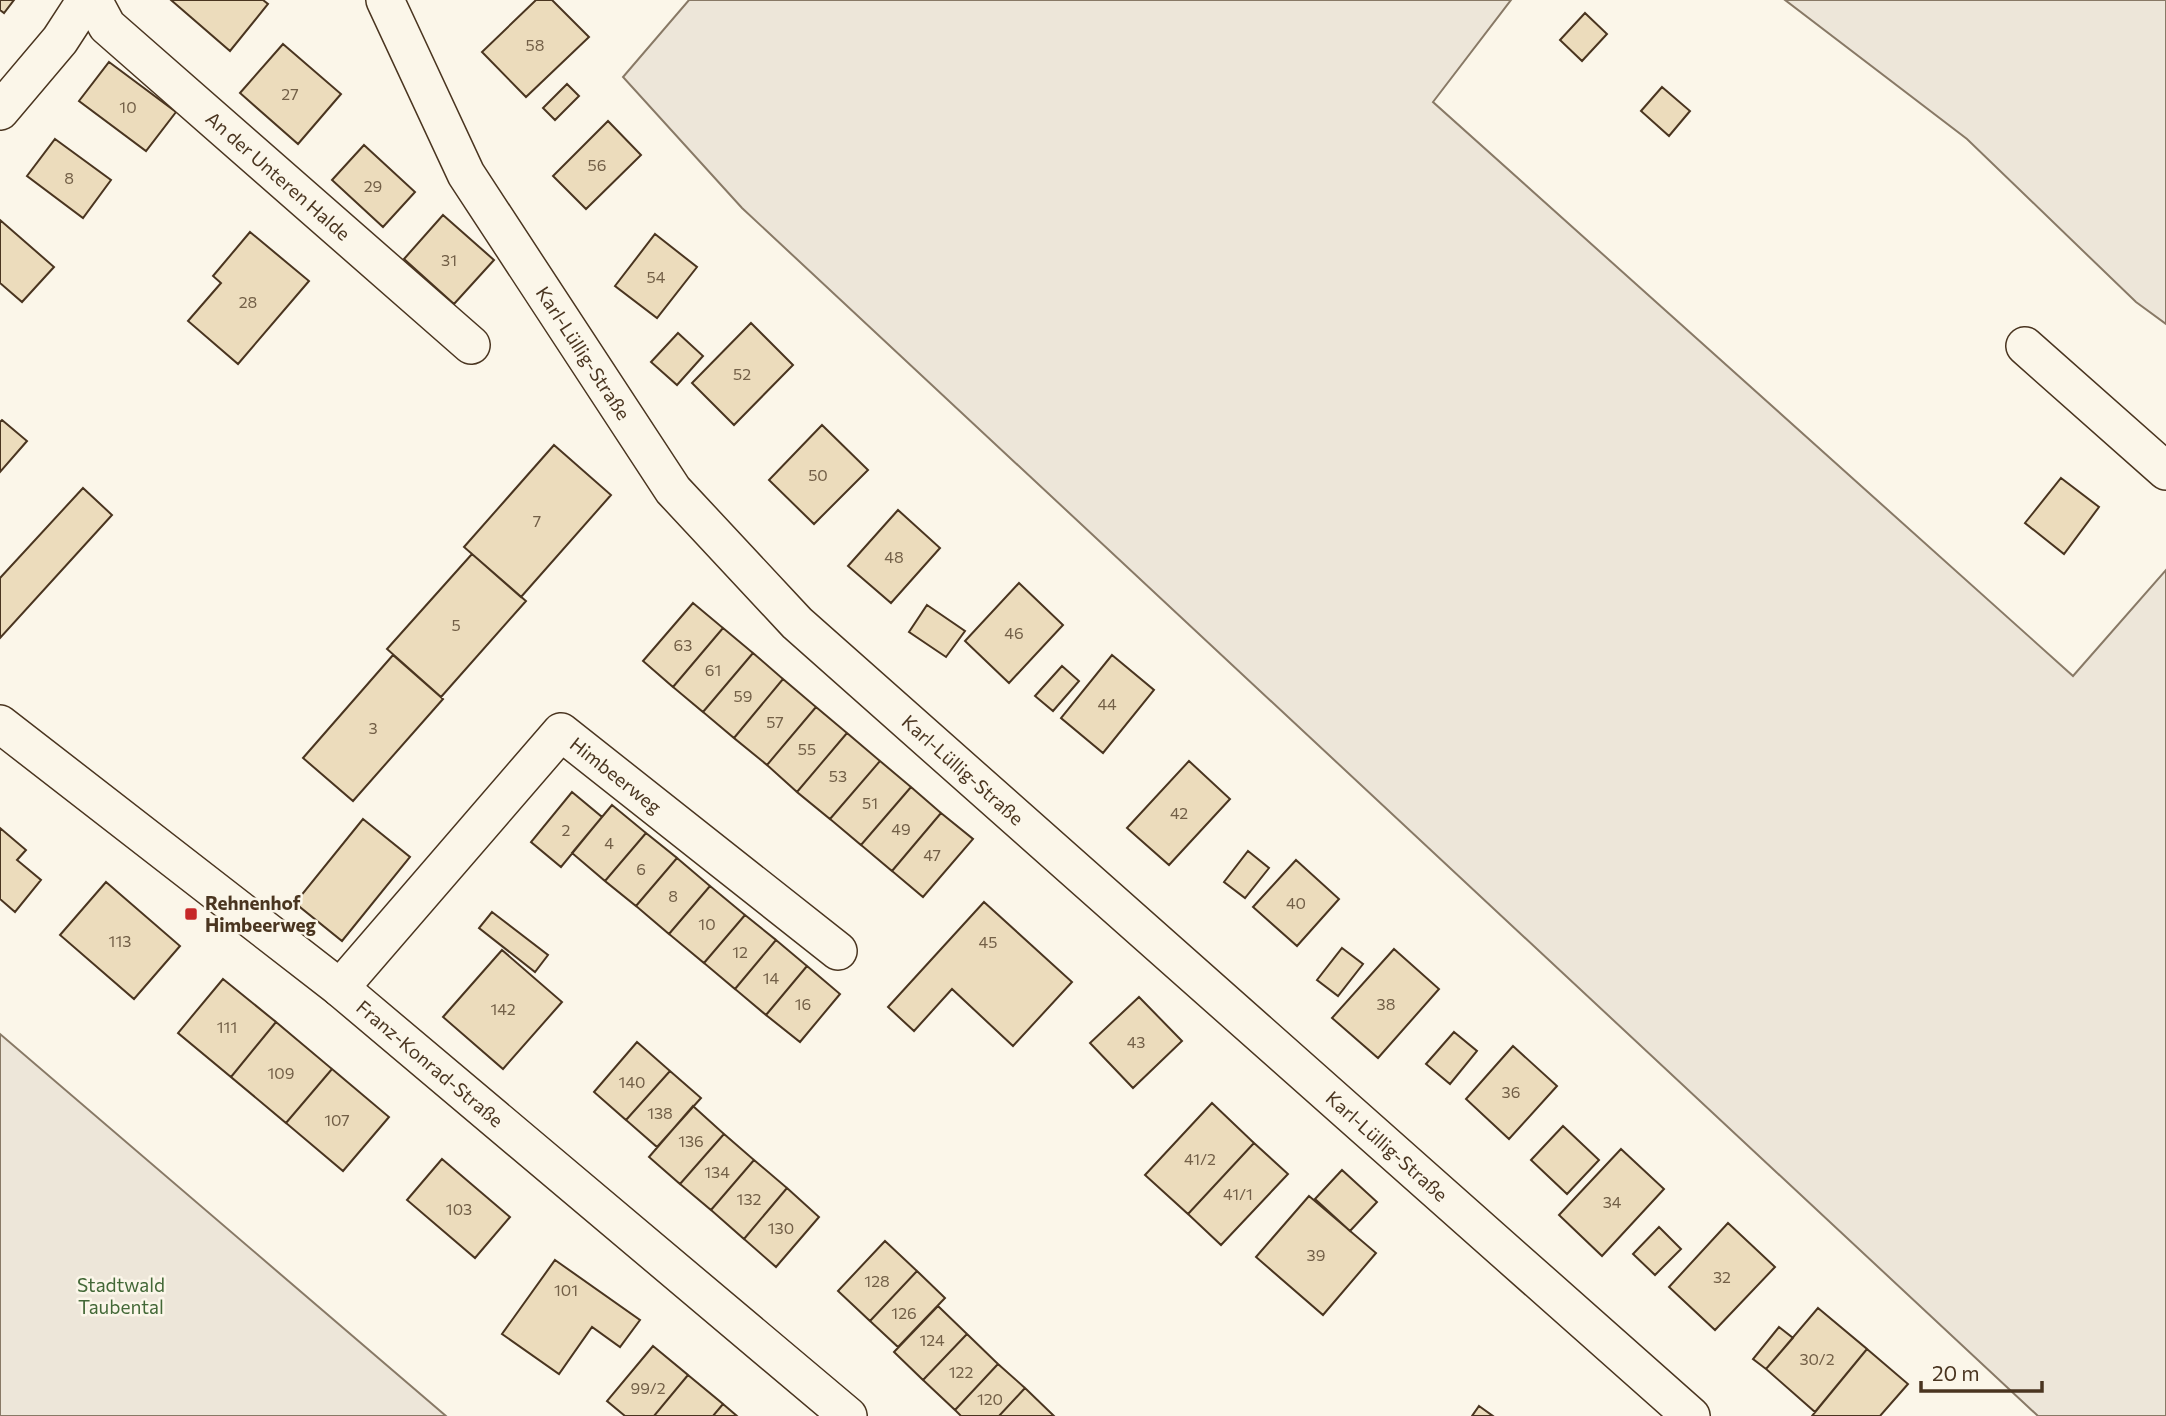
<svg xmlns="http://www.w3.org/2000/svg" width="2166" height="1416" font-family="Commissioner,sans-serif">
	<style>
		.green { fill: #ede6d9; stroke: #887966; stroke-width: 2 }
		.building { fill: #ecdcbc; stroke: #4a3520; stroke-width: 2 }
		.lines { fill: none; stroke-linecap: round; stroke-linejoin: round }
		.minor-casing { stroke: #4a3520; stroke-width: 40 }
		.minor { stroke: #fbf6e9; stroke-width: 37 }
		.poi-dot { fill: #c62828; stroke: #fbf6e9; stroke-width: 2.5 }
		.labels { text-anchor: middle; stroke-width: 5; stroke-linejoin: round; paint-order: stroke }
		.number-label { font-size: 16px; fill: #725f47 }
		.street-label { font-size: 19px; fill: #4a3520; stroke: #fbf6e9 }
		.poi-label { font-size: 19px; font-weight: bold; fill: #4a3520; stroke: #fbf6e9; text-anchor: start }
		.park-label { font-size: 19px; fill: #436837; stroke: #fbf6e9 }
	</style>
	<rect width="100%" height="100%" fill="#fbf6e9"/>
	<path class="green" d="M689 0H1511L1433 102 2073 676 2166 570V1416H2038L742 208 623 77Z
		M1785 0H2166V324L2136 302 1967 139Z
		M0 1034 446 1416H0Z"/>
	<path class="building" d="M0 0H14L4 13 0 10Z
		M171 0H263L268 4 230 51Z
		M536 0H552L589 37 526 97 482 52Z
		M1585 13 1607 34 1582 61 1560 40Z
		M283 44 341 94 298 144 240 93Z
		M109 62 176 112 146 151 79 101Z
		M567 84 579 96 555 120 543 108Z
		M1662 87 1690 111 1669 136 1641 111Z
		M608 121 641 155 586 209 553 176Z
		M55 139 111 180 83 218 27 176Z
		M364 145 415 192 383 227 332 180Z
		M443 215 494 260 454 304 404 259Z
		M0 220 54 267 22 302 0 283Z
		M250 232 309 281 238 364 188 321 221 283 213 276Z
		M655 234 697 267 657 318 615 286Z
		M751 323 793 365 734 425 692 383Z
		M678 333 703 356 677 385 651 362Z
		M2 420 27 441 0 472V422Z
		M822 425 868 470 814 524 769 480Z
		M554 445 611 495 521 597 464 547Z
		M2061 478 2099 507 2064 554 2025 523Z
		M83 488 112 515 0 638V578Z
		M898 510 940 548 891 603 848 566Z
		M472 554 526 601 441 697 387 649Z
		M1019 583 1063 625 1009 683 965 641Z
		M693 603 723 628 673 687 643 661Z
		M927 605 965 631 946 657 909 632Z
		M723 628 753 653 703 712 673 687Z
		M753 653 783 679 734 738 703 712Z
		M393 655 443 699 353 801 303 758Z
		M1112 655 1154 690 1103 753 1061 718Z
		M1062 666 1079 681 1053 711 1035 696Z
		M783 679 816 707 767 765 734 738Z
		M816 707 847 733 797 792 767 765Z
		M847 733 880 761 830 819 797 792Z
		M880 761 911 787 861 845 830 819Z
		M1189 761 1230 799 1169 865 1127 828Z
		M911 787 941 813 892 871 861 845Z
		M572 792 602 817 561 867 531 842Z
		M612 805 646 833 605 881 572 853Z
		M941 813 973 839 923 897 892 871Z
		M363 819 410 857 342 941 295 903Z
		M0 828 26 850 17 860 41 880 15 912 0 899Z
		M646 833 677 858 636 906 605 881Z
		M1248 851 1269 868 1245 898 1224 882Z
		M677 858 710 886 669 934 636 906Z
		M1296 860 1339 899 1297 946 1253 907Z
		M106 882 180 946 134 999 60 935Z
		M710 886 745 915 704 963 669 934Z
		M984 902 1072 982 1013 1046 952 989 914 1031 888 1007Z
		M492 912 548 955 535 972 479 928Z
		M745 915 776 940 735 989 704 963Z
		M776 940 807 966 766 1015 735 989Z
		M1342 948 1363 964 1338 996 1317 980Z
		M1394 949 1439 989 1378 1058 1332 1018Z
		M502 950 562 1002 503 1069 443 1017Z
		M807 966 840 994 800 1042 766 1015Z
		M223 979 276 1022 231 1077 178 1033Z
		M1139 997 1182 1041 1133 1088 1090 1043Z
		M276 1022 332 1069 286 1123 231 1077Z
		M1454 1032 1477 1051 1450 1084 1426 1064Z
		M637 1042 670 1071 626 1120 594 1092Z
		M1513 1046 1557 1086 1509 1139 1466 1099Z
		M332 1069 389 1117 343 1171 286 1123Z
		M670 1071 701 1098 657 1147 626 1120Z
		M1212 1103 1254 1143 1188 1214 1145 1175Z
		M693 1106 724 1134 680 1184 649 1157Z
		M1563 1126 1599 1160 1567 1194 1531 1160Z
		M724 1134 754 1160 711 1210 680 1184Z
		M1254 1143 1288 1174 1221 1245 1188 1214Z
		M1621 1149 1664 1189 1602 1256 1559 1215Z
		M442 1159 510 1217 475 1258 407 1200Z
		M754 1160 787 1188 744 1239 711 1210Z
		M1342 1170 1377 1202 1350 1231 1315 1199Z
		M787 1188 819 1217 776 1267 744 1239Z
		M1309 1196 1376 1253 1323 1315 1256 1257Z
		M1728 1223 1775 1267 1715 1330 1669 1287Z
		M1659 1227 1681 1249 1655 1275 1633 1254Z
		M885 1241 917 1271 870 1321 838 1291Z
		M555 1260 640 1320 620 1347 592 1327 559 1374 502 1334Z
		M917 1271 945 1298 898 1347 870 1321Z
		M938 1306 967 1334 923 1380 894 1352Z
		M1818 1308 1867 1349 1815 1412 1766 1369Z
		M1779 1327 1793 1338 1766 1369 1753 1359Z
		M967 1334 998 1364 955 1410 923 1380Z
		M653 1346 688 1375 654 1416H625L607 1401Z
		M1867 1349 1908 1384 1880 1416H1812Z
		M998 1364 1025 1388 999 1416H961L955 1410Z
		M688 1375 723 1404 713 1416H654Z
		M1025 1388 1054 1416H999Z
		M723 1404 737 1416H713Z
		M1479 1406 1493 1416H1472Z"/>
	<g class="lines">
		<defs>
			<g id="minor">
				<path id="s1" d="M93 0 107 26 471 345"/>
				<path id="s2" d="M385 0 466 174 673 490 797 623 1691 1416"/>
				<path d="M0 111 60 40 86 0"/>
				<path d="M2025 346 2166 471"/>
				<path id="s3" d="M0 724 340 988 848 1416"/>
				<path id="s4" d="M340 988 561 732 838 951"/>
			</g>
		</defs>
		<use href="#minor" class="minor-casing"/>
		<use href="#minor" class="minor"/>
	</g>
	<rect class="poi-dot" x="184" y="907" width="14" height="14" rx="3.5"/>
	<g class="labels">
		<g class="number-label">
			<text x="535" y="51">58</text>
			<text x="290" y="100">27</text>
			<text x="128" y="113">10</text>
			<text x="597" y="171">56</text>
			<text x="69" y="184">8</text>
			<text x="373" y="192">29</text>
			<text x="449" y="266">31</text>
			<text x="656" y="283">54</text>
			<text x="248" y="308">28</text>
			<text x="742" y="380">52</text>
			<text x="818" y="481">50</text>
			<text x="537" y="527">7</text>
			<text x="894" y="563">48</text>
			<text x="456" y="631">5</text>
			<text x="1014" y="639">46</text>
			<text x="683" y="651">63</text>
			<text x="713" y="676">61</text>
			<text x="743" y="702">59</text>
			<text x="1107" y="710">44</text>
			<text x="775" y="728">57</text>
			<text x="373" y="734">3</text>
			<text x="807" y="755">55</text>
			<text x="838" y="782">53</text>
			<text x="870" y="809">51</text>
			<text x="1179" y="819">42</text>
			<text x="901" y="835">49</text>
			<text x="566" y="836">2</text>
			<text x="609" y="849">4</text>
			<text x="932" y="861">47</text>
			<text x="641" y="875">6</text>
			<text x="673" y="902">8</text>
			<text x="1296" y="909">40</text>
			<text x="707" y="930">10</text>
			<text x="120" y="947">113</text>
			<text x="988" y="948">45</text>
			<text x="740" y="958">12</text>
			<text x="771" y="984">14</text>
			<text x="803" y="1010">16</text>
			<text x="1386" y="1010">38</text>
			<text x="503" y="1015">142</text>
			<text x="227" y="1033">111</text>
			<text x="1136" y="1048">43</text>
			<text x="281" y="1079">109</text>
			<text x="632" y="1088">140</text>
			<text x="1511" y="1098">36</text>
			<text x="660" y="1119">138</text>
			<text x="337" y="1126">107</text>
			<text x="691" y="1147">136</text>
			<text x="1200" y="1165">41/2</text>
			<text x="717" y="1178">134</text>
			<text x="1238" y="1200">41/1</text>
			<text x="749" y="1205">132</text>
			<text x="1612" y="1208">34</text>
			<text x="459" y="1215">103</text>
			<text x="781" y="1234">130</text>
			<text x="1316" y="1261">39</text>
			<text x="1722" y="1283">32</text>
			<text x="877" y="1287">128</text>
			<text x="566" y="1296">101</text>
			<text x="904" y="1319">126</text>
			<text x="932" y="1346">124</text>
			<text x="1817" y="1365">30/2</text>
			<text x="961" y="1378">122</text>
			<text x="648" y="1394">99/2</text>
			<text x="990" y="1405">120</text>
		</g>
		<g class="street-label">
			<text dy="7" stroke="none"><textPath href="#s1" startOffset="257">An der Unteren Halde</textPath></text>
			<text dy="7" stroke="none"><textPath href="#s2" startOffset="406">Karl-Lüllig-Straße</textPath></text>
			<text dy="7" stroke="none"><textPath href="#s2" startOffset="973">Karl-Lüllig-Straße</textPath></text>
			<text dy="7" stroke="none"><textPath href="#s4" startOffset="408">Himbeerweg</textPath></text>
			<text dy="7" stroke="none"><textPath href="#s3" startOffset="548">Franz-Konrad-Straße</textPath></text>
			<text dy="7" stroke="none"><textPath href="#s2" startOffset="1540">Karl-Lüllig-Straße</textPath></text>
		</g>
		<g class="poi-label">
			<text x="205" y="910">Rehnenhof<tspan x="205" dy="22">Himbeerweg</tspan></text>
		</g>
		<g class="park-label">
			<text x="121" y="1292">Stadtwald<tspan x="121" dy="22">Taubental</tspan></text>
		</g>
	</g>
	<path d="M1921 1381v10h121v-10" fill="none" stroke="#4a3520" stroke-width="3.5"/>
	<text x="1932" y="1381" font-size="21" fill="#4a3520" stroke="#fbf6e9" stroke-width="5" paint-order="stroke">20 m</text>
</svg>
